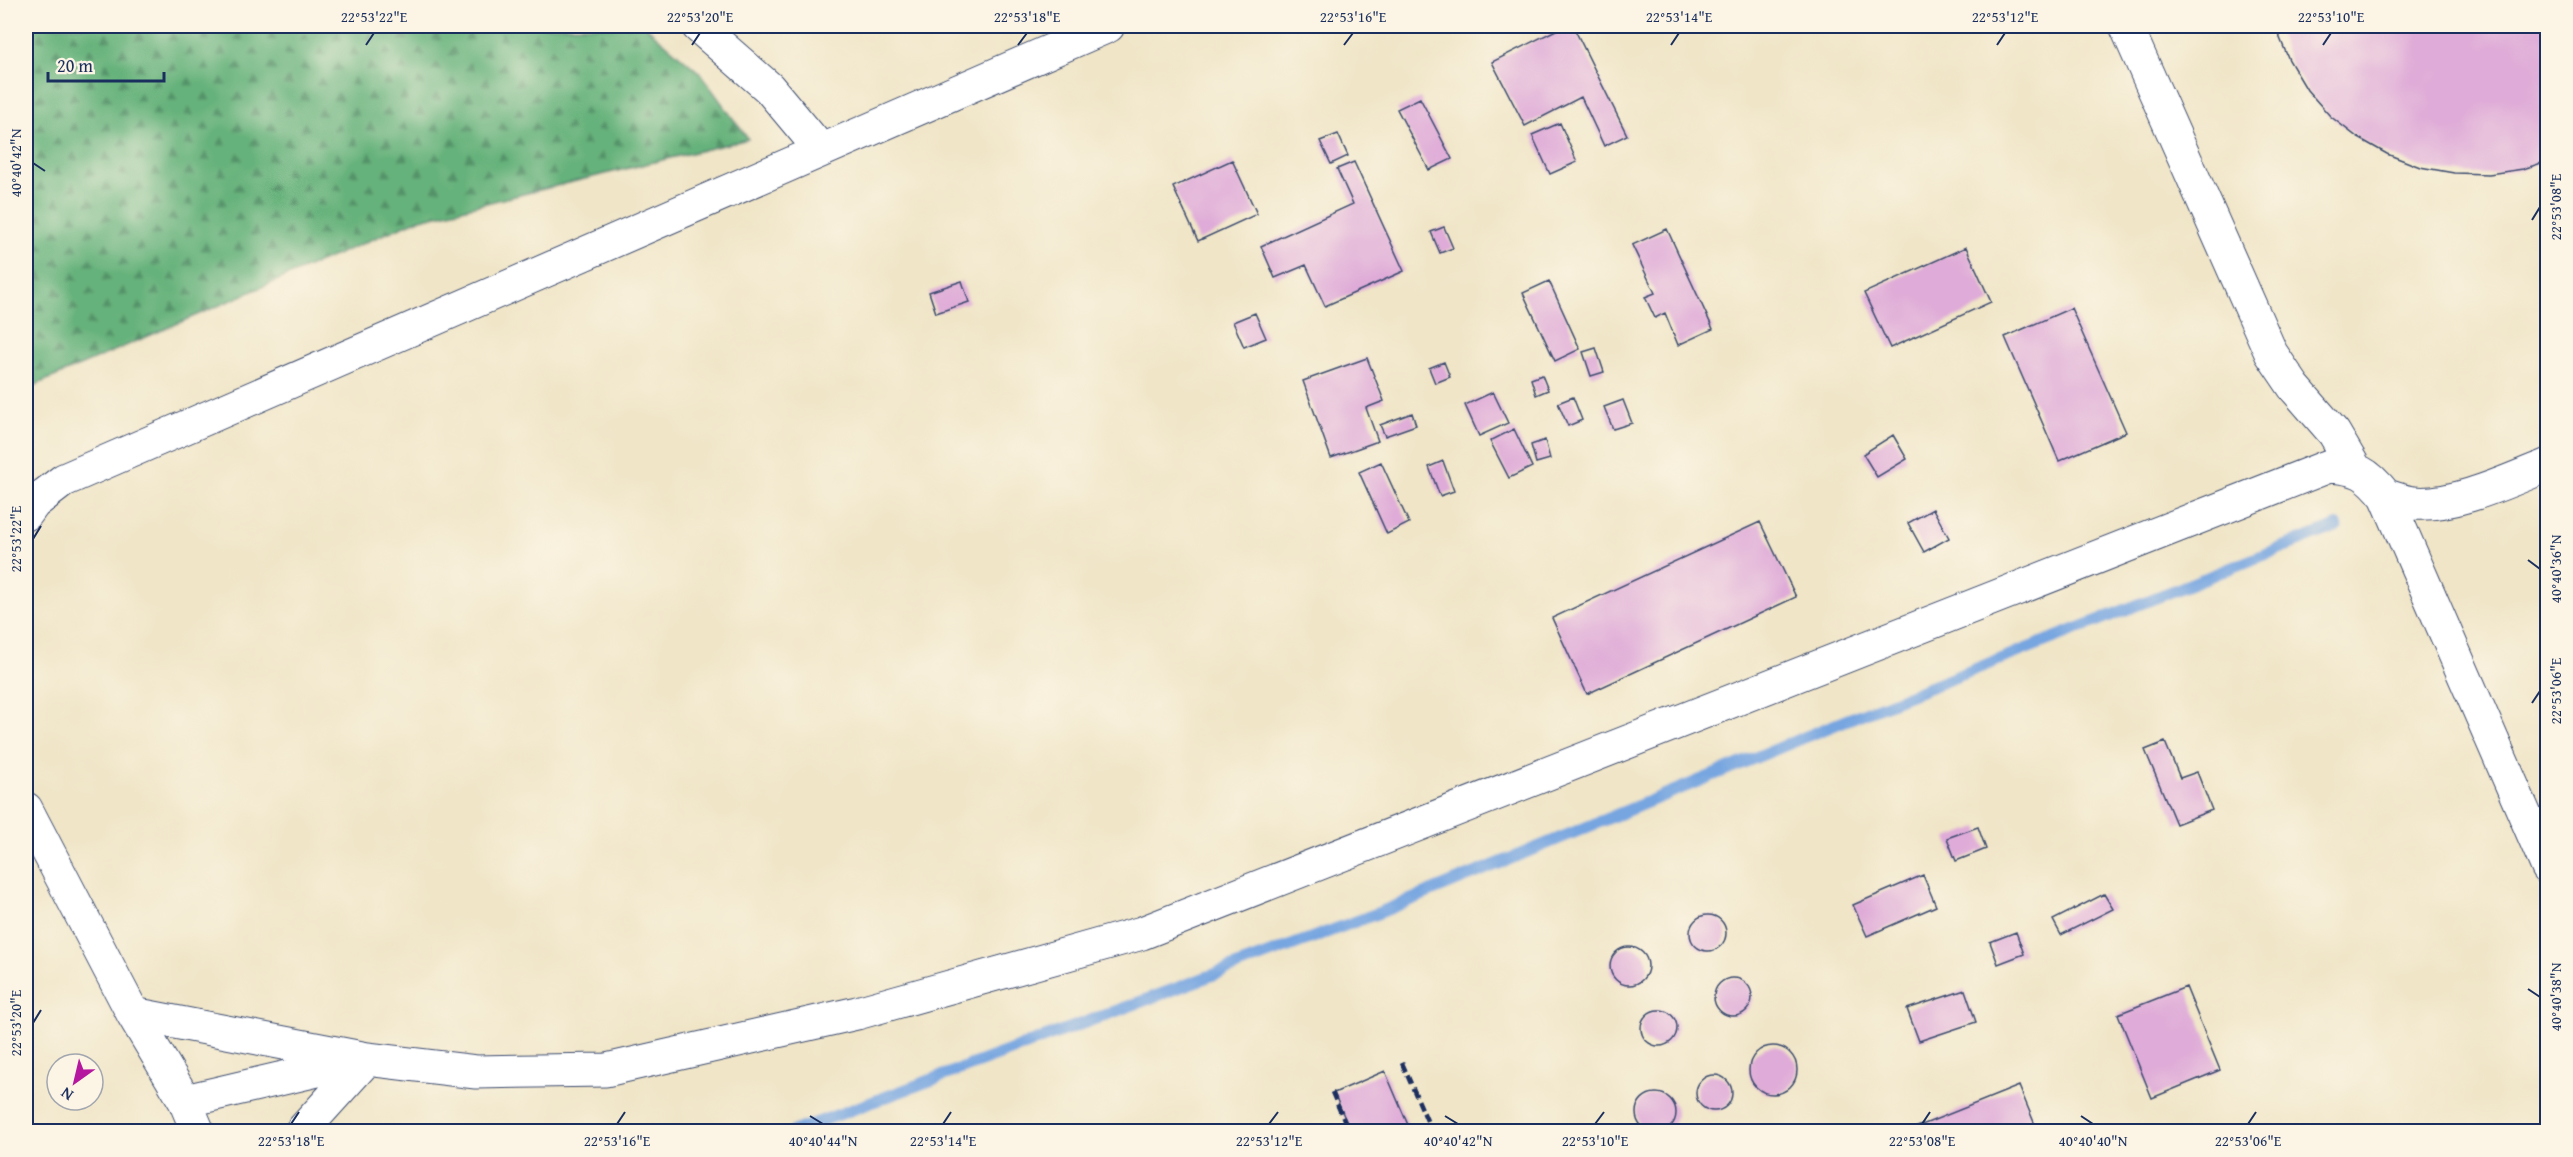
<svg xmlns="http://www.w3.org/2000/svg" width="2573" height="1157" font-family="'Gentium Book Plus',serif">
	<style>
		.forest { fill: url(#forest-firs); stroke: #40706c; stroke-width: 1.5 }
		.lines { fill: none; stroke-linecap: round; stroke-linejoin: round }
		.stream { stroke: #76a5e0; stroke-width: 12 }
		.building { fill: #dfabd8 }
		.minor-casing { stroke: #3b4a6e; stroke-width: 35 }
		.minor { stroke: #fff; stroke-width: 33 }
		.rail { stroke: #1b2f5e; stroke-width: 4.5; stroke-dasharray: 9 4.5; stroke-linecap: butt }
		.ticks { fill: none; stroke: #1b2f5e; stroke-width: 2 }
		.neatline { fill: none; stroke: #1b2f5e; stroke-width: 2 }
		.ticks-label { font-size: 15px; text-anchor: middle; fill: #1b2f5e }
	</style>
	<defs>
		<pattern id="forest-firs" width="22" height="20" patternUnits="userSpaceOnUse" patternTransform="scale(1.5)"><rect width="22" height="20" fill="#66b27b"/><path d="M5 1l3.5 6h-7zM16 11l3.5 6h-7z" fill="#539168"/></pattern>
	</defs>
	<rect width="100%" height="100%" fill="#fcf5e5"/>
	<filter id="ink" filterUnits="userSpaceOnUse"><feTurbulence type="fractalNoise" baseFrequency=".0167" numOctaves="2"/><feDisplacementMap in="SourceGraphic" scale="12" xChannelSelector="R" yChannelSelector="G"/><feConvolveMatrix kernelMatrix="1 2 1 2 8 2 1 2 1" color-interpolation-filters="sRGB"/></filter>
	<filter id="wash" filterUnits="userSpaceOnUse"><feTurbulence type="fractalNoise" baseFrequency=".008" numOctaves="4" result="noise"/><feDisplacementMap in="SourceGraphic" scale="24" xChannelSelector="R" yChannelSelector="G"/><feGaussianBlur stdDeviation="1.35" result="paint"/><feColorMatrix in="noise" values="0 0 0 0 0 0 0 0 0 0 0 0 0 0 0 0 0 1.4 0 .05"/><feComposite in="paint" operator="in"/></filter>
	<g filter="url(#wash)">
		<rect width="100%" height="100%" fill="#f0e5c7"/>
		<path class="forest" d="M26 26H645L700 73 748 139 417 220 26 389Z"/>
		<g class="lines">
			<path class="stream" d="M792 1132 1381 912 1844 721 2337 526"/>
		</g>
		<g id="blocks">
			<path class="building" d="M1564 26H1573L1627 135 1604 146 1581 97 1525 126 1492 62Z
				M2275 26H2548V161L2523 169 2489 174 2454 173 2420 167 2387 154 2357 137 2330 116 2307 90 2289 60Z
				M1420 98 1452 159 1429 170 1397 109Z
				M1560 123 1577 162 1550 174 1532 135Z
				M1338 134 1348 156 1331 164 1320 141Z
				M1232 160 1257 214 1198 241 1173 187Z
				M1354 162 1404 271 1325 306 1306 265 1275 278 1261 246 1353 204 1337 169Z
				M1444 227 1453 248 1440 253 1431 232Z
				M1667 229 1713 329 1678 345 1665 313 1655 318 1645 297 1655 293 1632 245Z
				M1966 247 1991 302 1890 348 1864 293Z
				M962 281 969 302 936 313 929 292Z
				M1549 281 1580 349 1555 361 1523 293Z
				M2071 308 2126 432 2059 461 2005 337Z
				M1255 313 1266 338 1244 347 1233 322Z
				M1596 348 1604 372 1591 376 1583 352Z
				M1367 358 1384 401 1366 408 1378 441 1331 458 1303 381Z
				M1444 362 1450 377 1435 383 1429 368Z
				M1542 375 1548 390 1536 395 1531 379Z
				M1493 392 1508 423 1479 436 1465 405Z
				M1573 397 1582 420 1568 426 1558 403Z
				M1623 400 1632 423 1613 429 1604 407Z
				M1412 413 1416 425 1385 436 1380 425Z
				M1514 429 1532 467 1509 478 1490 441Z
				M1893 435 1907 459 1877 477 1863 454Z
				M1545 440 1550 459 1536 463 1531 445Z
				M1443 461 1454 491 1440 496 1429 467Z
				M1381 462 1409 523 1387 534 1359 472Z
				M1933 509 1949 538 1924 552 1908 523Z
				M1760 522 1796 597 1587 694 1552 618Z
				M2165 742 2180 778 2197 772 2212 810 2176 824 2145 750Z
				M1978 827 1986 849 1956 861 1947 838Z
				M1923 875 1936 906 1867 936 1853 905Z
				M2104 894 2113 909 2061 935 2053 920Z
				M1690 933a18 18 0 1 1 36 0a18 18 0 1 1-36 0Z
				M2016 932 2024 954 1998 964 1990 942Z
				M1610 966a19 19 0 1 1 38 0a19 19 0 1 1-38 0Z
				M1714 997a19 19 0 1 1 38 0a19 19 0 1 1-38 0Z
				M2186 987 2220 1070 2152 1098 2118 1014Z
				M1965 990 1976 1022 1919 1041 1907 1009Z
				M1641 1028a18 18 0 1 1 36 0a18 18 0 1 1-36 0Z
				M1749 1070a24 24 0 1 1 48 0a24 24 0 1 1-48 0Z
				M1385 1071 1411 1132H1351L1334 1093Z
				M1696 1093a18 18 0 1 1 36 0a18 18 0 1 1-36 0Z
				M2019 1086 2038 1132H1907V1131Z
				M1636 1113a20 20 0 1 1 40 0a20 20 0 1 1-40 0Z"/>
		</g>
	</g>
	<g filter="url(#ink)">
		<use href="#blocks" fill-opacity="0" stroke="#3b4a6e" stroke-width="1.5"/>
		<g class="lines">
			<defs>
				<path id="minor" d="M698 26 769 88 820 149
					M2126 26 2271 353 2294 387 2334 433 2354 467
					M2386 496C2394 498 2404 502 2413 503 2454 507 2510 480 2548 465
					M26 514 34 503 64 480 1108 26
					M26 809 133 1014 185 1101 198 1132
					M133 1014 367 1059
					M185 1101 356 1061
					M301 1132 367 1059 476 1072 606 1070 857 1013 1142 933 2329 466C2358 468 2367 472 2386 496L2548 868"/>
			</defs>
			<use href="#minor" class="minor-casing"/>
			<use href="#minor" class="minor"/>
			<path class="rail" d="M1402 1063 1432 1132
				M1332 1092 1349 1132"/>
		</g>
	</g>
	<path class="ticks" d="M366 45 374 33M692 45 700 33M1018 45 1027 33M1344 45 1353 33M1671 45 1679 33M1997 45 2005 33M2323 45 2331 33M33 163 45 171M2532 220 2540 207M33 539 41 526M2528 560 2540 569M2532 703 2540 691M2528 989 2540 997M33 1023 41 1010M810 1116 823 1124M1445 1116 1458 1124M2081 1116 2093 1124M291 1124 299 1112M617 1124 625 1112M943 1124 951 1112M1269 1124 1278 1112M1595 1124 1604 1112M1922 1124 1930 1112M2248 1124 2256 1112"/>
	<rect width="2573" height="1157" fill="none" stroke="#fcf5e5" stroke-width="66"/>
	<g transform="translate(75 1082) rotate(214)"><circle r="28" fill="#fcf5e5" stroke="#a2a6af" stroke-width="1.5"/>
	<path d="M0-4.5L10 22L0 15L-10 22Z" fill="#b5179e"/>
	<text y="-9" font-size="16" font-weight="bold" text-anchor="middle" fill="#1b2f5e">N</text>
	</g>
	<path d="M48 72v9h116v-9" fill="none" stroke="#1b2f5e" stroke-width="3"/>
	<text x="57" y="72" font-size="18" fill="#1b2f5e" stroke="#fcf5e5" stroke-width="4.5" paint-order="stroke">20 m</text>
	<rect x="33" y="33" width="2507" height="1091" class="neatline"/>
	<g class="ticks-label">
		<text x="374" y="22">22°53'22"E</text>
		<text x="700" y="22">22°53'20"E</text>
		<text x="1027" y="22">22°53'18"E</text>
		<text x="1353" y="22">22°53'16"E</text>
		<text x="1679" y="22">22°53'14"E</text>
		<text x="2005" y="22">22°53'12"E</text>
		<text x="2331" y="22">22°53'10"E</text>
		<text transform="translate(16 163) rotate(-90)" y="5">40°40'42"N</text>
		<text transform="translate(2556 207) rotate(-90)" y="5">22°53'08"E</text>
		<text transform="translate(16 539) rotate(-90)" y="5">22°53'22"E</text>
		<text transform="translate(2556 569) rotate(-90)" y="5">40°40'36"N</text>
		<text transform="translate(2556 691) rotate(-90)" y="5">22°53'06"E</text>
		<text transform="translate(2556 997) rotate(-90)" y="5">40°40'38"N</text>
		<text transform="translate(16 1023) rotate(-90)" y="5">22°53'20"E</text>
		<text x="291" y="1146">22°53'18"E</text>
		<text x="617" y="1146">22°53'16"E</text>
		<text x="823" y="1146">40°40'44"N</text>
		<text x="943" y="1146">22°53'14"E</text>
		<text x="1269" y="1146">22°53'12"E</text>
		<text x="1458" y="1146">40°40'42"N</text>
		<text x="1595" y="1146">22°53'10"E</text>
		<text x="1922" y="1146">22°53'08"E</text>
		<text x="2093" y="1146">40°40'40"N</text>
		<text x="2248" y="1146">22°53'06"E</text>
	</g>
</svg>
